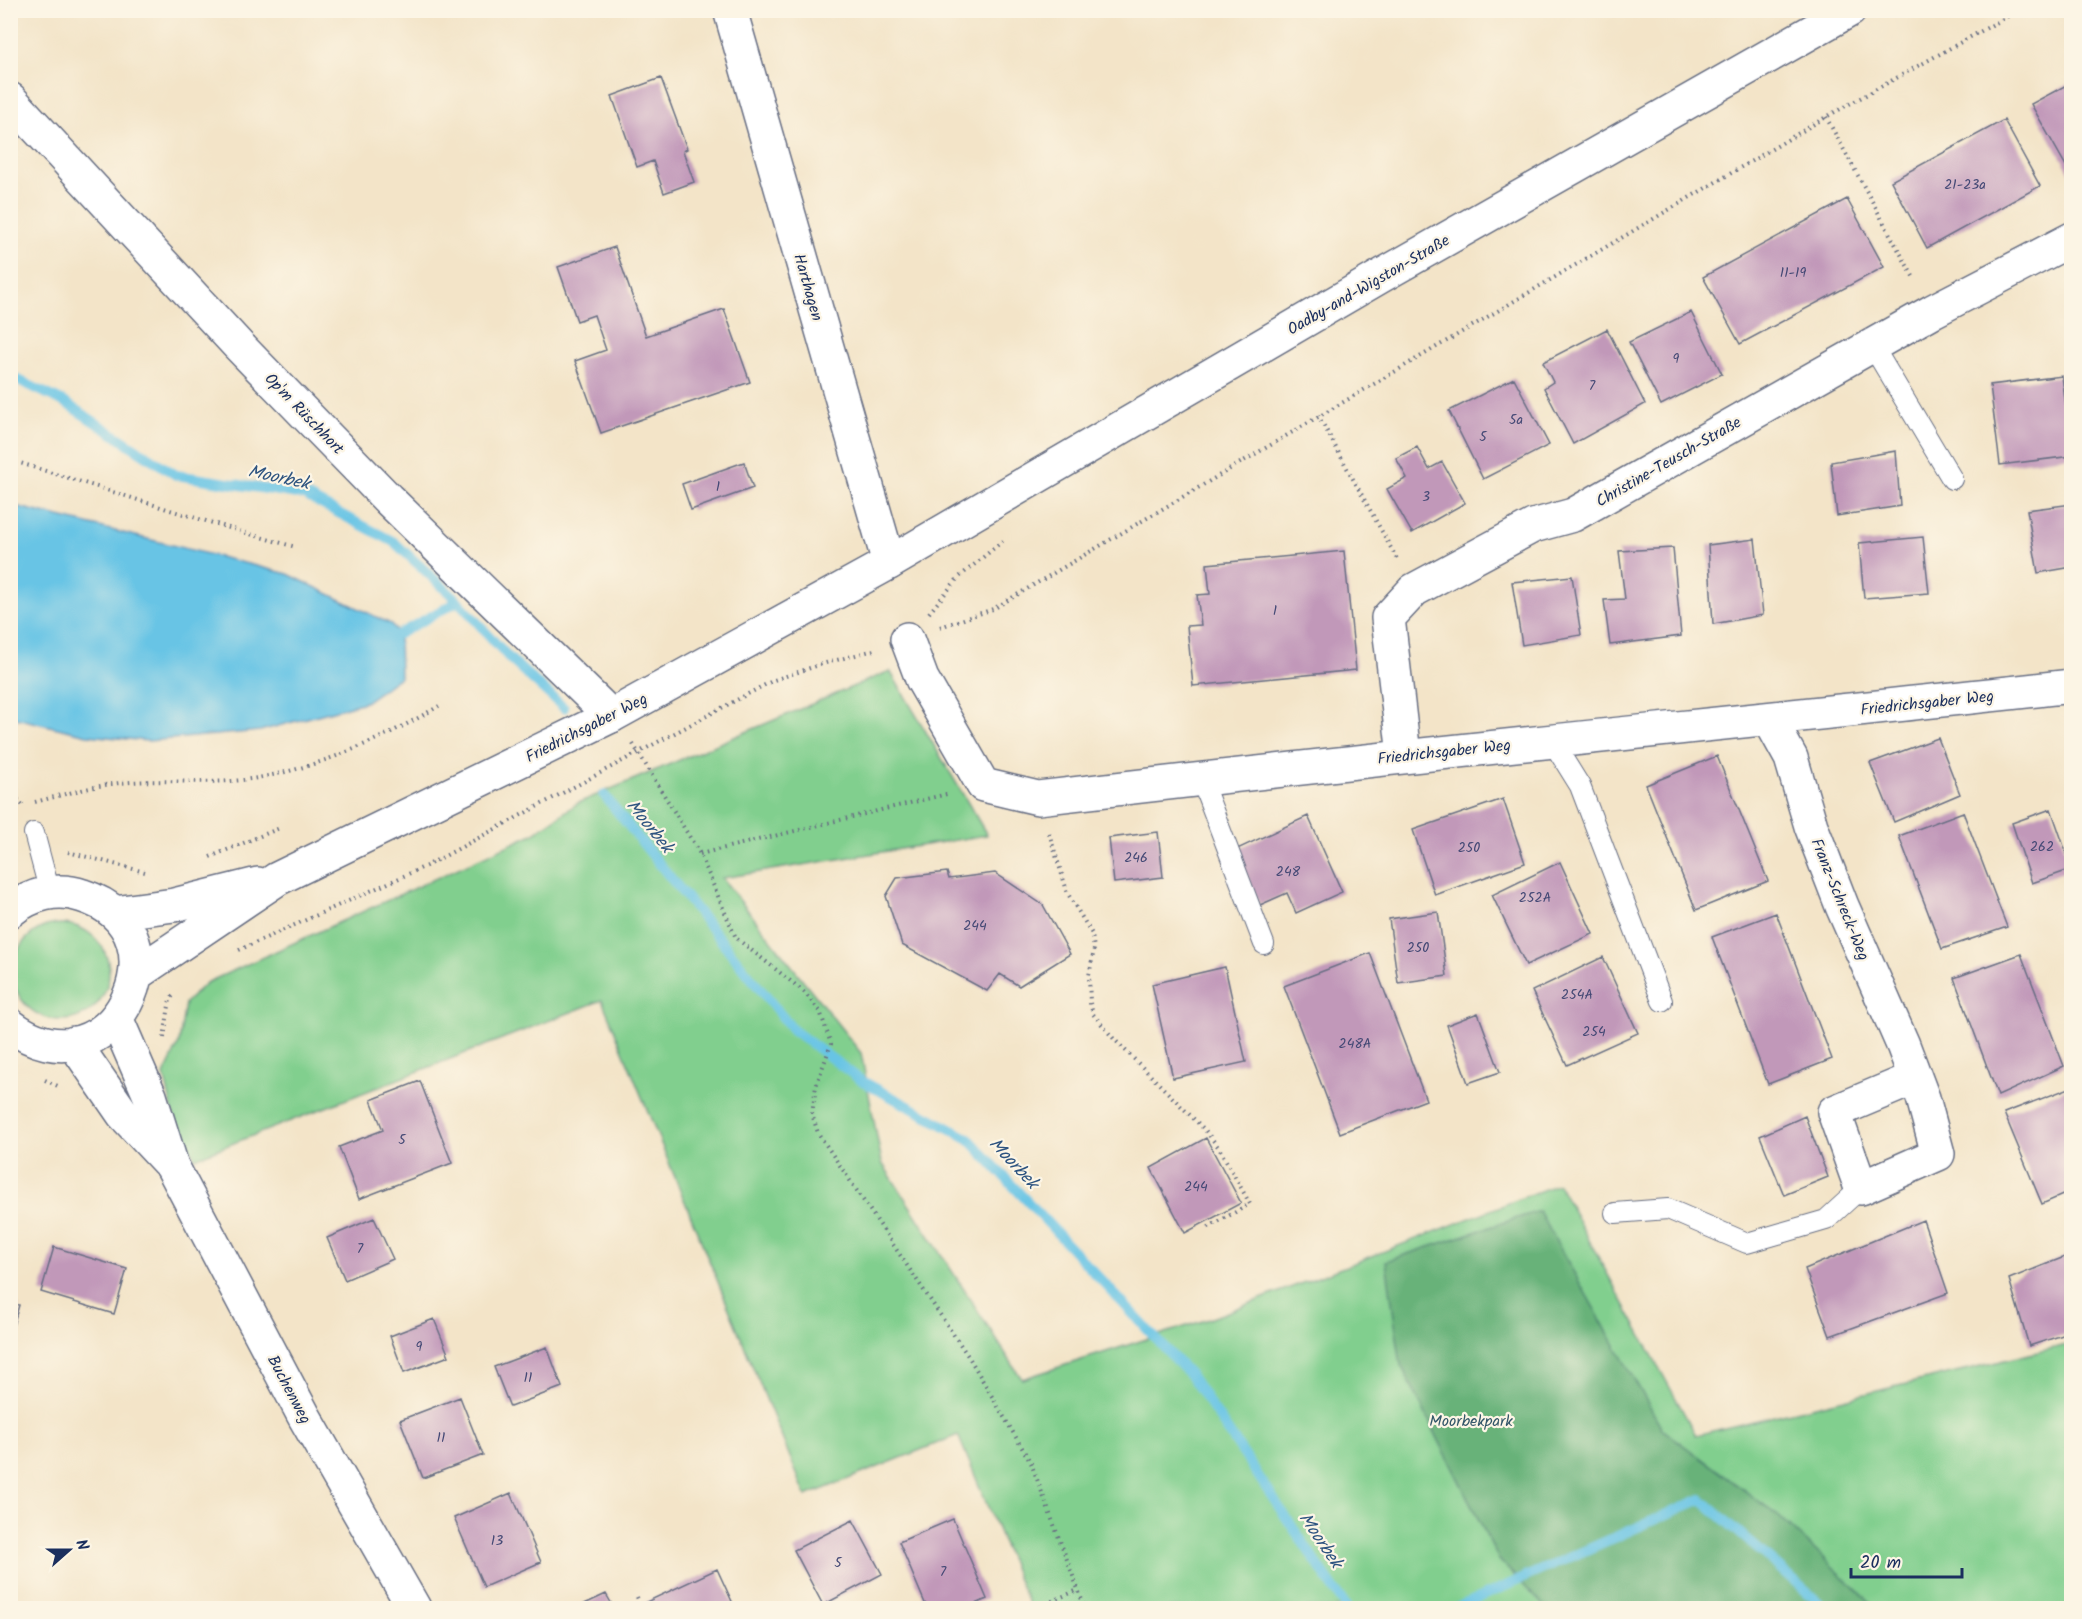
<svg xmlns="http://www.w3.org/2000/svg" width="2082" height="1619" font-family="Kalam,sans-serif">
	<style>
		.green { fill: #81cf8e; stroke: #4e7f76; stroke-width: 1.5 }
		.forest { fill: #68b279; stroke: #42706c; stroke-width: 1.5 }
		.water { fill: #67c4e5; stroke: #417aa2; stroke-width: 1.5 }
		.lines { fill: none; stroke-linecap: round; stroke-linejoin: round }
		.stream { stroke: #67c4e5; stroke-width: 10 }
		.building { fill: #c198b9 }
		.lane-casing { stroke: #676e83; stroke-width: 22 }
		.street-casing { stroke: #676e83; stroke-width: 36 }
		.secondary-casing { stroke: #676e83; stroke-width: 36 }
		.path { stroke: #676e83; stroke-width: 4; stroke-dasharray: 1.5 4.5; stroke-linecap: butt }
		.lane { stroke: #fff; stroke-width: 20 }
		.street { stroke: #fff; stroke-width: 33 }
		.secondary { stroke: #fff; stroke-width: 33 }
		.labels { text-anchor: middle; stroke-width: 4.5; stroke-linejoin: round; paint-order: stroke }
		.number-label { font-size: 14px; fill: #444975 }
		.street-label { font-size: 16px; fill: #1b2f5e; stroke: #fcf5e5 }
		.park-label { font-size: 16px; fill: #34576a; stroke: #fcf5e5 }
		.water-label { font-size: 18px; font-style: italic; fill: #2e5480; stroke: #fcf5e5 }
	</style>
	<rect width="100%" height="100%" fill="#fcf5e5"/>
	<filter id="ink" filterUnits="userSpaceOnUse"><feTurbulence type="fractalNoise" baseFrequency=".0167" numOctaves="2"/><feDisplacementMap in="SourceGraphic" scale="12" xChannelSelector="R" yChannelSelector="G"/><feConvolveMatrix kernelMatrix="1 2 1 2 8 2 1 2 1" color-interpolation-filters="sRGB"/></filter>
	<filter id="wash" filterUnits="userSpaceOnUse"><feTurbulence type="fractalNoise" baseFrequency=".008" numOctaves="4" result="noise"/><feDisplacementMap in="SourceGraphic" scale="24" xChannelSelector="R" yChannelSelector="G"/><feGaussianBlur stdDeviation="1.35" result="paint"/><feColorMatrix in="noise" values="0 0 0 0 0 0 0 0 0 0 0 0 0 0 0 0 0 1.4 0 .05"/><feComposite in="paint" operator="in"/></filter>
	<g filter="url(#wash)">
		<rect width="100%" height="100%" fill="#f3e4c8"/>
		<path class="green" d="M890 671 987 835 722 878 861 1053 882 1163 1022 1379 1212 1318 1558 1184 1696 1435 2071 1344V1608H1030L958 1435 806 1496 602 1000 195 1158 174 1117 164 1075 179 1043 185 1003 206 983 533 834 578 803Z
			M13 972a48 48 0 1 1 96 0a48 48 0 1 1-96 0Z"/>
		<path class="forest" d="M1539 1211 1663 1430 1775 1513 1877 1608H1546L1499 1560 1401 1365 1386 1261Z"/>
		<path class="water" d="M11 505 288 574 391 624 399 634 400 677 365 702 260 731 148 741 87 735 11 717Z"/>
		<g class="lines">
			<path class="stream" d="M10 376 64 402 176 475 304 495 394 542 458 601 510 659 564 708
				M399 634 458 601
				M604 795 793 1030 862 1081 969 1139 1191 1376 1347 1608
				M1456 1608 1701 1499 1825 1608"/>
		</g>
		<g id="blocks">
			<path class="building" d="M661 78 687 149 683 151 694 182 664 193 653 161 637 167 612 96Z
				M2072 82V172L2070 173 2031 104Z
				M2004 120 2040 186 1927 248 1891 181Z
				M1847 199 1884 267 1740 344 1703 277Z
				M615 247 646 336 724 309 750 382 601 433 575 361 606 350 594 315 577 321 558 267Z
				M1691 312 1722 374 1661 405 1629 342Z
				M1607 329 1645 404 1573 444 1544 388 1553 382 1543 362Z
				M2062 376 2072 456 2000 465 1990 385Z
				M1514 378 1549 445 1483 479 1449 411Z
				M1417 447 1429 469 1442 462 1465 503 1412 533 1387 489 1407 478 1396 458Z
				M1896 451 1900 506 1837 516 1831 462Z
				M744 462 753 488 691 510 682 484Z
				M2072 504V567L2038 573 2027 510Z
				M1923 537 1929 593 1864 598 1859 543Z
				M1755 539 1763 615 1713 624 1708 545Z
				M1673 548 1681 636 1610 645 1604 600 1625 599 1619 551Z
				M1344 551 1356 670 1193 686 1187 626 1201 625 1197 595 1210 594 1207 564Z
				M1572 576 1581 635 1522 645 1512 582Z
				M1938 738 1960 794 1894 822 1870 763Z
				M1717 756 1768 881 1696 910 1646 785Z
				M1503 799 1525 863 1435 895 1413 830Z
				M2051 809 2072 869 2032 883 2012 823Z
				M1963 812 2007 927 1942 949 1899 836Z
				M1308 816 1342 892 1296 913 1287 893 1260 905 1235 850Z
				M1158 832 1163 877 1114 883 1109 838Z
				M1560 862 1593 934 1526 965 1492 895Z
				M947 872 949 879 995 873 1043 905 1070 954 1019 986 1000 974 987 991 902 945 886 896 897 878Z
				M1438 912 1447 976 1398 983 1389 919Z
				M1776 913 1832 1059 1768 1084 1712 937Z
				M1370 953 1426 1100 1340 1133 1284 986Z
				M2021 954 2064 1066 1998 1096 1954 978Z
				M1603 957 1638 1033 1567 1065 1532 991Z
				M1225 967 1246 1062 1173 1078 1152 984Z
				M1478 1013 1500 1072 1468 1083 1447 1025Z
				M420 1081 452 1163 359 1199 339 1147 383 1130 371 1100Z
				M2072 1087V1191L2042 1204 2004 1113Z
				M1805 1116 1828 1177 1784 1195 1760 1136Z
				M1206 1138 1241 1203 1185 1233 1151 1168Z
				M374 1218 393 1259 345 1280 327 1238Z
				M1923 1220 1948 1293 1830 1336 1805 1269Z
				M54 1247 127 1269 114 1314 41 1292Z
				M2067 1256 2072 1268V1332L2029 1346 2009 1279Z
				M10 1303 19 1305 11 1333H10Z
				M434 1319 449 1356 404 1373 390 1336Z
				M547 1347 562 1387 510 1407 494 1367Z
				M460 1397 483 1455 423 1478 400 1420Z
				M511 1493 541 1562 484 1587 454 1518Z
				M953 1519 987 1599 965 1608H927L899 1542Z
				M853 1520 882 1574 823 1605 794 1550Z
				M717 1569 735 1608H647L644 1603Z
				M606 1594 614 1608H576Z"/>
		</g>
	</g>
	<g filter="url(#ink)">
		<use href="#blocks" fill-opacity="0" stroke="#676e83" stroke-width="1.5"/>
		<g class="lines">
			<defs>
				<path id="lane" d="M1872 345 1952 479
					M1552 741 1580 786 1662 1001
					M1201 779 1264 944
					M34 833 50 893
					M1615 1213 1668 1209 1747 1243 1826 1220 1861 1188"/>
				<path id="street" d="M730 10 889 563
					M10 99 238 345 388 499 611 716
					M907 639 922 679 983 785 1038 798C1382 757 1727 724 2072 686
					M1770 720 1791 758 1811 826 1842 906 1903 1045 1923 1098 1938 1154 1861 1188 1834 1112 1915 1078
					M1404 755 1388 618 1414 590 1533 526 1573 515 1933 311 2072 239"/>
				<path id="secondary" d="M10 911C31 894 58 887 83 896 195 931 110 1102 10 1025
					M114 913 174 905 258 884
					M136 974 277 879 611 716 889 563 1381 276 1850 10
					M117 1020 150 1096 172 1166 304 1416 414 1608
					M74 1043 123 1114 167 1161"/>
			</defs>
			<use href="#lane" class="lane-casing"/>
			<use href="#street" class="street-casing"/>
			<use href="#secondary" class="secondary-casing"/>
			<path class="path" d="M1826 117 1915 280
				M1318 415 1397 559
				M10 460C106 489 200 521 296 547
				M929 613 958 578 1005 539
				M940 627 993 609 1826 117 2019 10
				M633 744 700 854 736 938 802 990 820 1011 831 1044 816 1086 812 1114 818 1133 970 1359 1031 1463 1085 1608
				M10 790 24 807
				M35 802C63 795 91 786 120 783 165 778 212 786 257 778 321 767 383 739 439 706
				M1049 833 1068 894 1092 934 1094 949 1089 976 1090 1003 1093 1014 1114 1039 1205 1130 1219 1148 1250 1204 1207 1228
				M68 852 145 872
				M700 854 947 794
				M210 857 282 827
				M239 950 426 866 774 680 822 664 874 650
				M164 1038 170 999 175 994
				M45 1080 60 1087
				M637 1597 642 1608
				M1035 1608 1078 1590"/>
			<use href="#lane" class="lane"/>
			<use href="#street" class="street"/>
			<use href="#secondary" class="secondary"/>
		</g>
	</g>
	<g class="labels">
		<g class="number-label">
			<text x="1965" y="189">21-23a</text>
			<text x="1793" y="277">11-19</text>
			<text x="1676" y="363">9</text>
			<text x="1592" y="390">7</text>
			<text x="1516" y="424">5a</text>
			<text x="1483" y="441">5</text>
			<text x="718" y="491">1</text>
			<text x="1426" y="501">3</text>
			<text x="1275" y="615">1</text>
			<text x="2042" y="851">262</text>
			<text x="1469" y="852">250</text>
			<text x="1136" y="862">246</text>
			<text x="1288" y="876">248</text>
			<text x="1535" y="902">252A</text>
			<text x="975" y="930">244</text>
			<text x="1418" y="952">250</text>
			<text x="1577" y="999">254A</text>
			<text x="1594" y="1036">254</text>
			<text x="1355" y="1048">248A</text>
			<text x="402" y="1144">5</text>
			<text x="1196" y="1191">244</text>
			<text x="360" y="1253">7</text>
			<text x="419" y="1351">9</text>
			<text x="528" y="1382">11</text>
			<text x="441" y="1442">11</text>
			<text x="497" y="1545">13</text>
			<text x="838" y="1567">5</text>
			<text x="943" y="1576">7</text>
		</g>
		<g class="street-label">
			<text transform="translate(1368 284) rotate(-30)" y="6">Oadby-and-Wigston-Straße</text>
			<text transform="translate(809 287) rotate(74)" y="6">Harthagen</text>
			<text transform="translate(305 413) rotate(46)" y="6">Op'm Rüschhort</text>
			<text transform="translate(1668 461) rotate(-30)" y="6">Christine-Teusch-Straße</text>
			<text transform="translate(1927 702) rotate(-6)" y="6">Friedrichsgaber Weg</text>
			<text transform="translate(586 727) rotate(-27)" y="6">Friedrichsgaber Weg</text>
			<text transform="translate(1444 751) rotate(-6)" y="6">Friedrichsgaber Weg</text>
			<text transform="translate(1841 899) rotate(68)" y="6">Franz-Schreck-Weg</text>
			<text transform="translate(290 1389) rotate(62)" y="6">Buchenweg</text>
		</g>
		<g class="park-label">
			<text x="1471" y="1426">Moorbekpark</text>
		</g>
		<g class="water-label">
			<text transform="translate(279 477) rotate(12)" y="6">Moorbek</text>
			<text transform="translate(650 826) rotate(51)" y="6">Moorbek</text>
			<text transform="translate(1014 1163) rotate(47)" y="6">Moorbek</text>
			<text transform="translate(1321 1540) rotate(56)" y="6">Moorbek</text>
		</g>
	</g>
	<rect width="2082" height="1619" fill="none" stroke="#fcf5e5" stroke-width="36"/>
	<g transform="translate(69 1550) rotate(69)" stroke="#fcf5e5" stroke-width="4.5" paint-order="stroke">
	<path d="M0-4.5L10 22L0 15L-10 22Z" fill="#1b2f5e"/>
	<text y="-9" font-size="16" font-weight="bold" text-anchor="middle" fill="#1b2f5e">N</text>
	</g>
	<path d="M1851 1568v9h111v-9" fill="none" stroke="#1b2f5e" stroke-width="3"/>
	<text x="1860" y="1568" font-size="18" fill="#1b2f5e" stroke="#fcf5e5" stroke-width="4.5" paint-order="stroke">20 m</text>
</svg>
